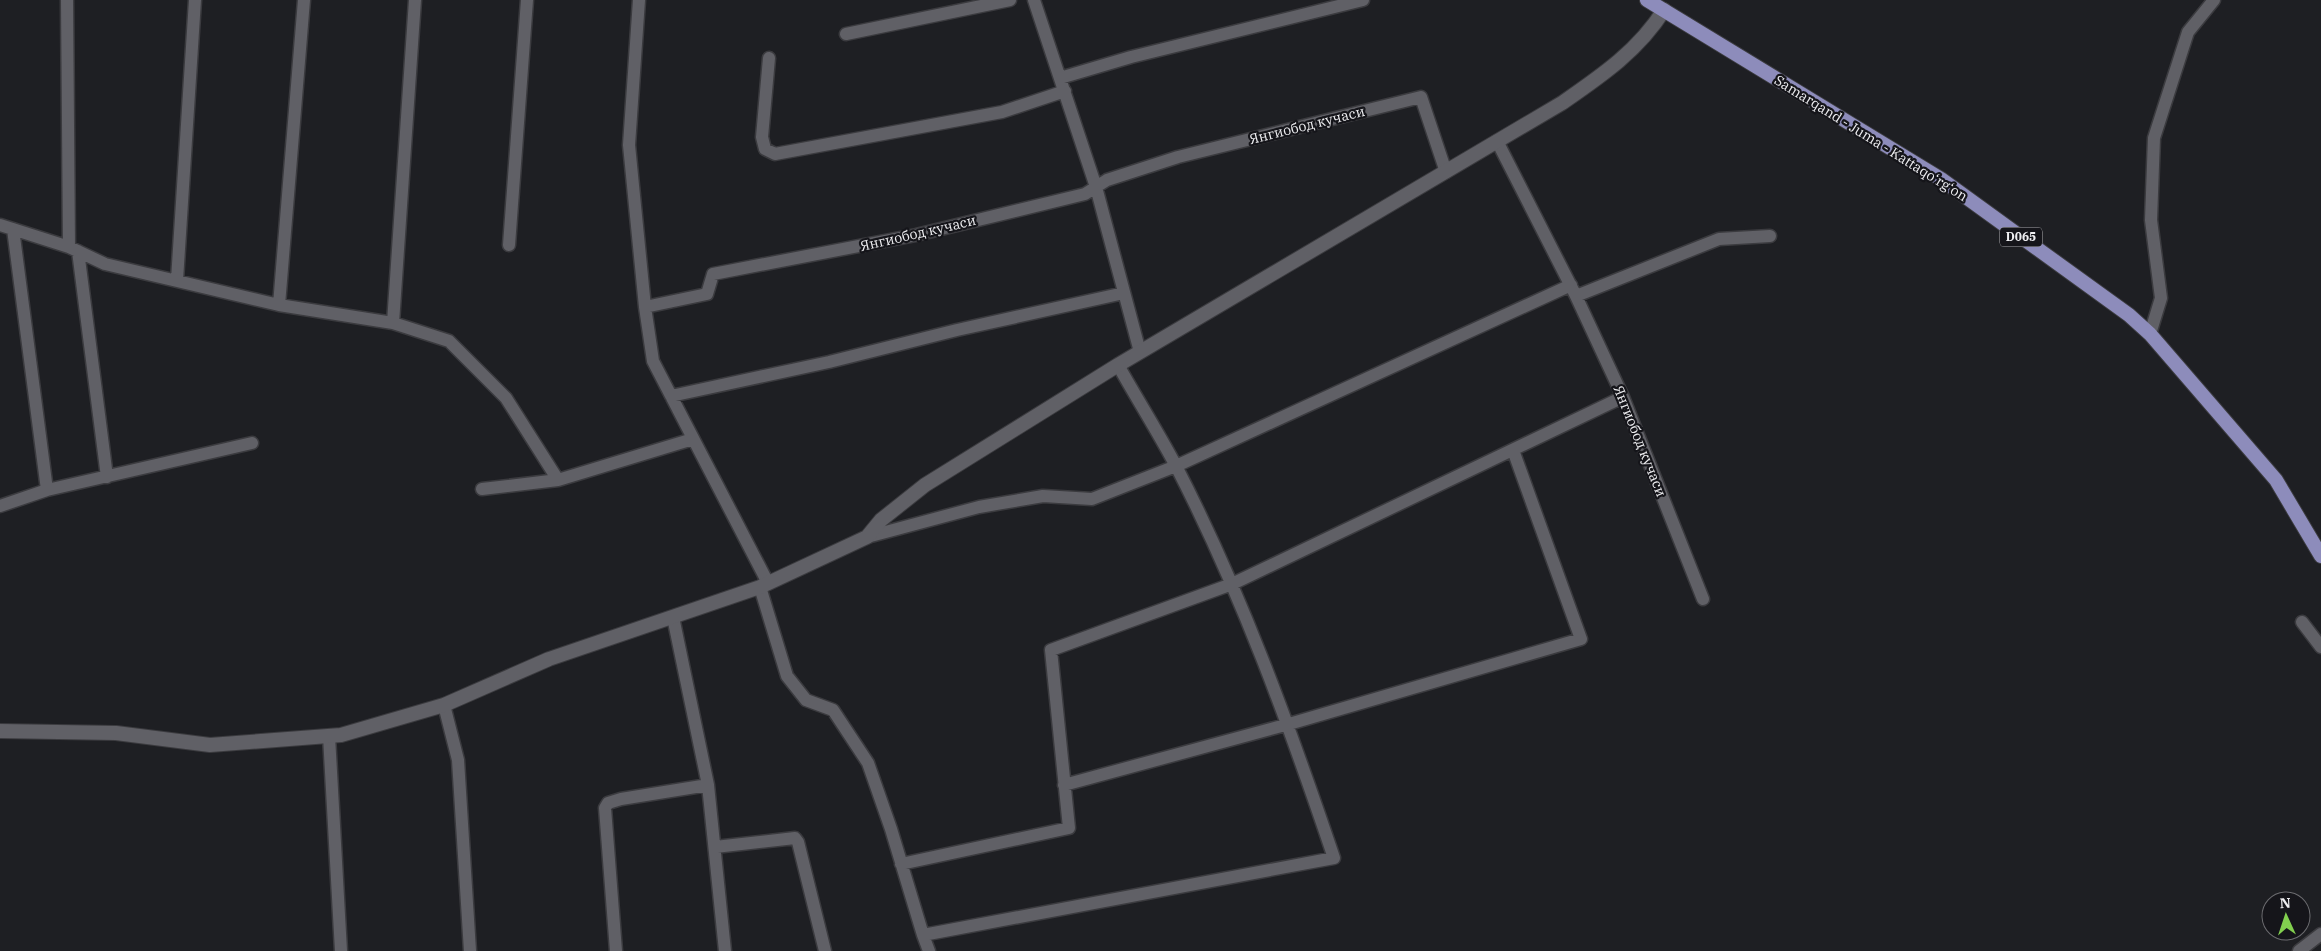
<svg xmlns="http://www.w3.org/2000/svg" width="2321" height="951" font-family="'IBM Plex Serif',serif">
	<style>
		.lines { fill: none; stroke-linecap: round; stroke-linejoin: round }
		.minor-casing { stroke: #3b3b3f; stroke-width: 15 }
		.tertiary-casing { stroke: #3b3b3f; stroke-width: 16 }
		.primary-casing { stroke: #3b3b3f; stroke-width: 16 }
		.minor { stroke: #606066; stroke-width: 12 }
		.tertiary { stroke: #606066; stroke-width: 14 }
		.primary { stroke: #8d8cbb; stroke-width: 14 }
		.labels { text-anchor: middle; stroke-width: 4.5; stroke-linejoin: round; paint-order: stroke }
		.shield { fill: #15151a; stroke: #adadb0; stroke-width: 1 }
		.shield-label { font-size: 12px; font-weight: bold; fill: #eeeef1 }
		.street-label { font-size: 14px; fill: #eeeef1; stroke: #15151a }
	</style>
	<rect width="100%" height="100%" fill="#1e1f23"/>
	<g class="lines">
		<defs>
			<path id="minor" d="M67 0 69 247
				M639 0 629 145 645 307 653 361 768 583
				M1034 0 1096 187 1140 352
				M846 34 1010 0
				M769 58 762 137 765 149 775 154 1002 112 1065 91
				M1060 78 1131 57 1363 0
				M1497 141 1576 296 1623 397 1703 599
				M0 225 69 247 105 264 279 305 393 323 449 341 506 398 558 480 693 439
				M13 229 47 490
				M509 245 527 0
				M78 251 107 477
				M177 280 195 0
				M1576 296 1719 239 1770 236
				M279 305 304 0
				M645 307 707 294 713 274 916 235 1085 194 1107 180 1178 157 1421 97 1446 172
				M393 323 415 0
				M2150 334 2161 298 2151 220 2154 138 2188 32 2214 0
				M671 396 829 362 957 330 1124 293
				M482 489 558 480
				M0 506 47 490 252 443
				M867 537 979 507 1043 496 1092 499 1176 466 1571 285
				M760 587 787 676 806 700 833 710 868 763 891 829 923 935 1334 858C1289 725 1241 592 1176 466 1158 432 1137 399 1118 365
				M673 617 708 785 725 951
				M2302 622 2321 647
				M444 705 458 760 470 951
				M329 736 341 951
				M1064 785 1289 724 1581 639 1513 450
				M715 847 795 838 798 842 825 951
				M901 864 1069 828 1051 650 1232 584 1623 397
				M923 935 929 951
				M616 951 605 808 608 803 621 799 708 785
				M2299 951 2321 934"/>
			<path id="tertiary" d="M0 731 116 733 210 745 341 735 444 705 549 659 760 587 867 537 881 520 925 485 1118 365 1562 103C1601 76 1638 51 1664 10"/>
			<path id="primary" d="M1647 0 1941 179 2129 315 2150 334 2276 480 2321 556"/>
		</defs>
		<use href="#minor" class="minor-casing"/>
		<use href="#tertiary" class="tertiary-casing"/>
		<use href="#primary" class="primary-casing"/>
		<use href="#minor" class="minor"/>
		<use href="#tertiary" class="tertiary"/>
		<use href="#primary" class="primary"/>
	</g>
	<g class="labels">
		<rect class="shield" x="2000" y="227.5" width="42" height="19" rx="4"/>
		<g class="shield-label">
			<text x="2021" y="241">D065</text>
		</g>
		<g class="street-label">
			<text transform="translate(1307 125) rotate(-14)" y="5">Янгиобод кучаси</text>
			<text transform="translate(1871 138) rotate(32)" y="5">Samarqand - Juma - Kattaqo‘rg‘on</text>
			<text transform="translate(918 233) rotate(-13)" y="5">Янгиобод кучаси</text>
			<text transform="translate(1640 441) rotate(68)" y="5">Янгиобод кучаси</text>
		</g>
	</g>
	<g transform="translate(2286 916) rotate(357)"><circle r="24" fill="#15151a" stroke="#6c6c70"/>
	<path d="M0-4L9 19L0 12L-9 19Z" fill="#82d04f"/>
	<text y="-8" font-size="14" font-weight="bold" text-anchor="middle" fill="#eeeef1">N</text>
	</g>
</svg>
